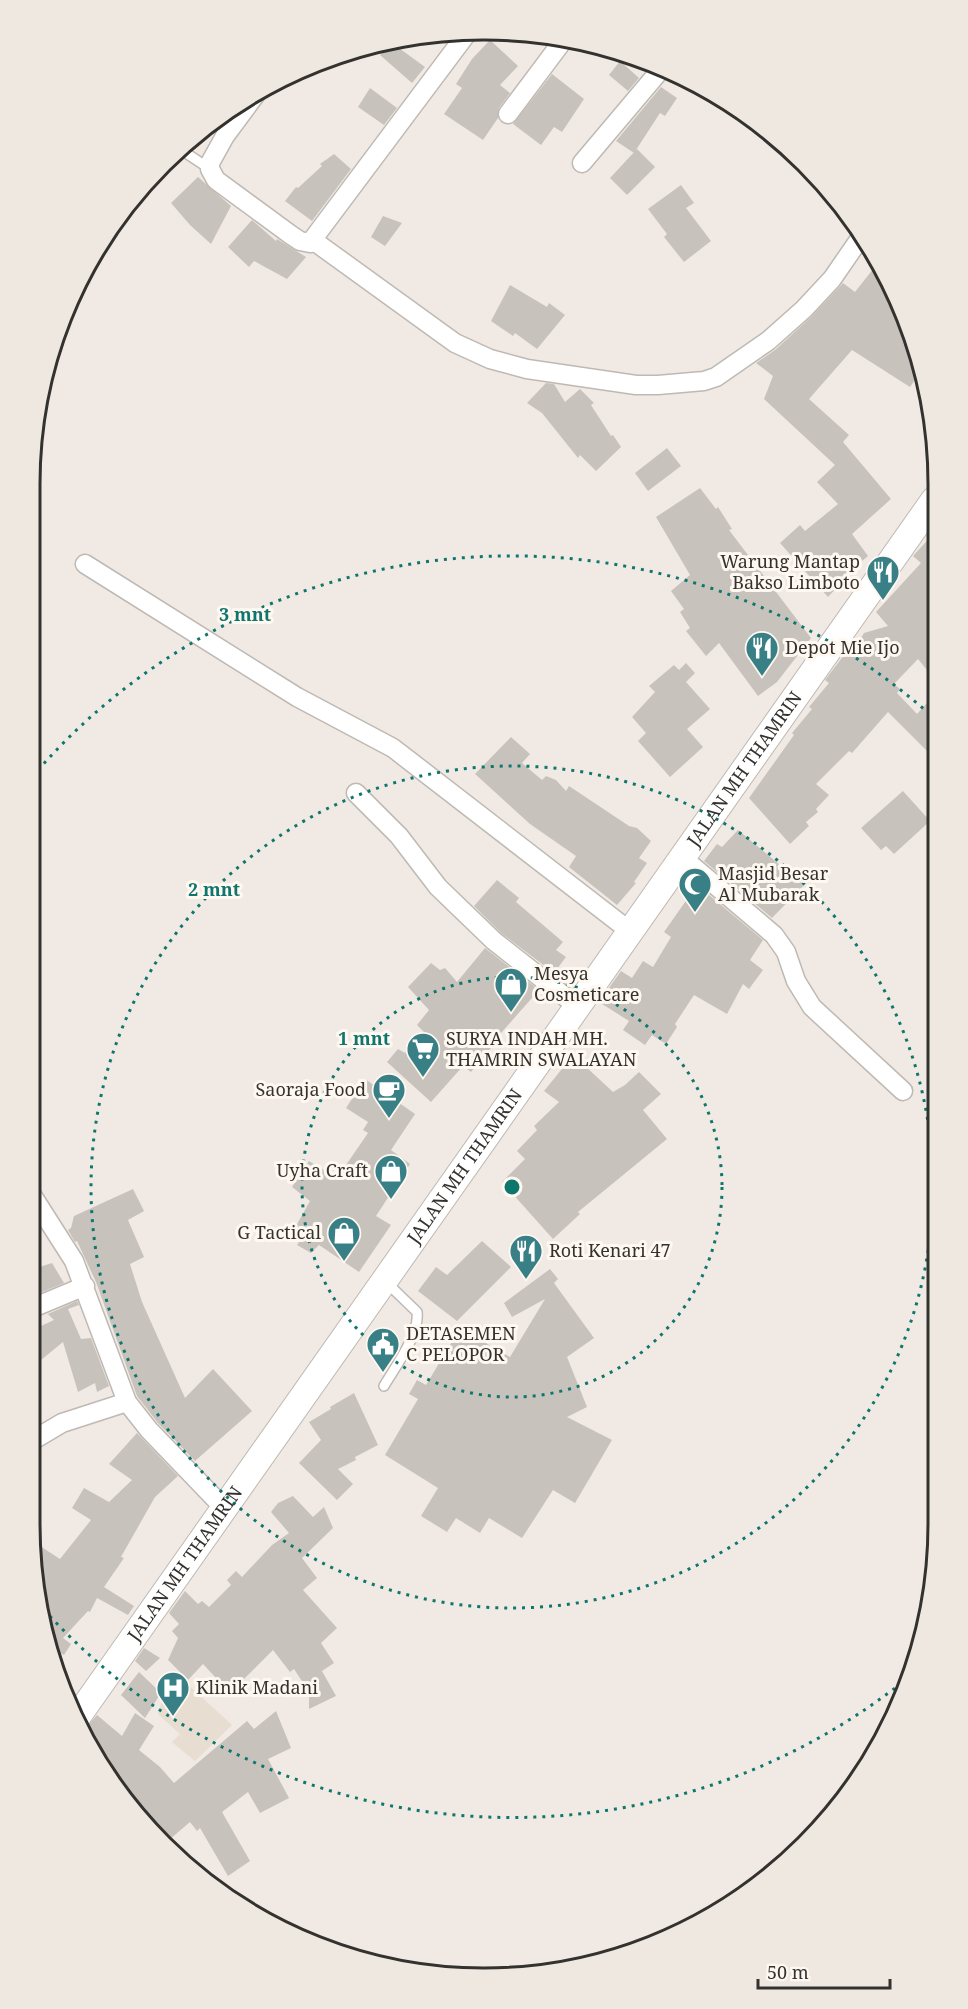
<svg xmlns="http://www.w3.org/2000/svg" width="968" height="2009" font-family="'Noto Serif',serif">
	<style>
		.built { fill: #e8ddd1 }
		.building { fill: #c8c2bc }
		.lines { fill: none; stroke-linecap: round; stroke-linejoin: round }
		.lane-casing { stroke: #bfb9b3; stroke-width: 12 }
		.street-casing { stroke: #bfb9b3; stroke-width: 21 }
		.secondary-casing { stroke: #bfb9b3; stroke-width: 28 }
		.lane { stroke: #fff; stroke-width: 9 }
		.street { stroke: #fff; stroke-width: 18 }
		.secondary { stroke: #fff; stroke-width: 26 }
		.ring { fill: none; stroke: #0f766e; stroke-width: 3; stroke-dasharray: 3 6 }
		.labels { text-anchor: middle; stroke-width: 6; stroke-linejoin: round; paint-order: stroke }
		.poi-label { font-size: 18px; fill: #34322f; stroke: #fef8f1; text-anchor: start }
		.street-label { font-size: 18px; fill: #34322f; stroke: #fef8f1 }
		.rim { fill: none; stroke: #34322f; stroke-width: 3 }
		.centre { fill: #0f766e; stroke: #fef8f1; stroke-width: 3 }
		.ring-label { font-size: 18px; text-anchor: middle; font-weight: bold; fill: #0f766e; stroke: #fef8f1; stroke-width: 6; stroke-linejoin: round; paint-order: stroke }
	</style>
	<rect width="100%" height="100%" fill="#f1eae4"/>
	<path class="built" d="M184 1681 232 1725 195 1761 172 1742 180 1734 158 1714 163 1698 170 1697Z"/>
	<path class="building" d="M490 40 518 66 500 85 510 93 499 108 498 118 483 140 444 114 462 88 456 84 472 59Z
		M392 43 425 67 412 83 380 55Z
		M620 61 639 78 628 91 609 75Z
		M552 74 584 99 562 132 554 127 541 145 513 124Z
		M661 87 677 98 665 116 660 113 634 153 616 141Z
		M370 88 397 108 384 125 358 107Z
		M637 149 655 167 627 195 610 178Z
		M334 154 351 169 312 221 285 201 296 187 298 188 322 166 320 164Z
		M198 177 231 206 211 244 190 225 171 203Z
		M681 185 694 203 686 208 711 241 684 262 664 237 667 234 648 209Z
		M383 216 402 223 385 246 371 237Z
		M252 220 276 241 277 239 306 257 287 279 254 261 249 267 228 247Z
		M877 264 903 310 920 373 910 387 852 350 809 399 849 435 843 442 891 499 852 534 868 556 843 577 845 579 828 597 780 543 800 525 805 531 838 504 817 482 835 465 764 399 773 376 756 363 775 350 811 317 843 283 855 292Z
		M510 285 547 307 549 303 565 315 537 349 515 333 513 336 491 321Z
		M546 383 554 384 565 402 580 389 594 403 591 405 611 436 613 435 621 447 596 471 580 455 578 458 542 413 527 403Z
		M667 448 681 466 648 491 635 473Z
		M700 488 716 509 718 507 732 529 729 530 811 638 777 682 758 696 719 643 706 656 686 631 690 628 680 612 684 609 671 591 690 575 656 517Z
		M934 533 935 680 918 659 894 684 900 689 897 693 917 714 935 694V742L927 751 888 712 852 753 849 751 816 784 829 795 816 809 818 812 806 822 809 826 790 844 749 798 794 735 792 733 812 709 809 707 829 683 825 680 841 659 853 644 855 647 864 633 888 626 876 612 921 563 913 556Z
		M686 663 695 673 686 682 710 709 687 729 703 747 670 777 638 741 646 733 632 717 655 692 649 686 674 665 679 670Z
		M511 737 530 754 522 763 542 780 546 776 556 780 566 791 569 786 629 826 637 828 651 841 639 858 647 863 634 882 636 883 617 905 569 867 576 856 530 824 475 774Z
		M903 791 930 821 894 854 886 846 881 850 861 828Z
		M738 830 804 885 772 918 704 861 717 844 722 847Z
		M497 880 519 898 516 902 563 942 556 950 566 957 554 973 501 933 474 906Z
		M697 885 763 940 750 960 763 970 749 989 743 984 727 1014 694 995 675 1024 677 1027 666 1044 652 1035 645 1045 623 1030 629 1021 599 1002 621 971 632 978 643 961 653 967 671 937 664 932Z
		M485 948 539 990 494 1041 496 1042 471 1072 463 1066 431 1102 387 1062 398 1049 405 1053 424 1032 417 1025 429 1010 408 987 431 963 440 970 445 968 457 982Z
		M570 1059 584 1065 613 1092 625 1085 639 1072 661 1094 643 1110 667 1139 578 1212 580 1214 553 1239 502 1182 525 1159 517 1151 537 1130 534 1126 559 1102 544 1091Z
		M365 1079 415 1114 391 1150 410 1164 376 1216 391 1225 359 1272 319 1245 311 1253 297 1245 304 1235 292 1233 310 1201 292 1187 309 1161 337 1178 368 1133 363 1130 368 1122 346 1108Z
		M133 1189 144 1211 128 1220 144 1257 130 1264 142 1302 185 1398 213 1369 252 1411 195 1461 158 1423 137 1396 96 1282 77 1241 75 1242 68 1230 71 1228 74 1216Z
		M482 1241 511 1267 457 1321 418 1291 436 1267 447 1275Z
		M52 1263 64 1283 30 1297V1270Z
		M550 1269 558 1279 554 1283 594 1338 567 1357 587 1407 567 1417 612 1440 575 1503 553 1490 522 1538 489 1518 480 1533 456 1518 447 1532 421 1516 438 1488 385 1455 418 1399 409 1394 417 1380 426 1385 459 1330 462 1334 465 1331 510 1357 545 1299 512 1317 504 1303Z
		M77 1301 79 1305 68 1309 81 1339 91 1338 109 1386 97 1392 95 1383 78 1392 63 1342 30 1369V1331L54 1320 48 1314Z
		M354 1393 378 1445 355 1457 356 1460 338 1469 353 1484 337 1500 299 1463 321 1440 309 1422 331 1409 330 1407Z
		M137 1433 178 1476 155 1497 121 1557 124 1558 104 1587 134 1606 128 1615 97 1598 90 1612 88 1611 63 1638 71 1644 64 1655 54 1649 51 1652 35 1554 40 1546 60 1559 91 1520 72 1508 84 1488 109 1502 132 1480 109 1464Z
		M293 1496 313 1517 324 1507 333 1528 302 1558 317 1578 303 1590 337 1628 321 1643 334 1663 322 1671 336 1696 309 1709V1692L294 1669 290 1672 273 1650 230 1693 203 1664 188 1680 168 1660 178 1638 172 1631 179 1624 169 1613 185 1591 198 1604 202 1601 209 1607 231 1585 227 1580 236 1571 242 1577 272 1545 289 1533 271 1512 278 1503Z
		M144 1648 160 1658 146 1671 135 1661Z
		M139 1672 161 1693 145 1718 121 1695Z
		M276 1711 291 1748 268 1759 289 1798 260 1813 248 1792 222 1812 250 1861 228 1876 200 1828 197 1831 190 1822 169 1840 149 1816 124 1794 122 1797 85 1729 97 1715 122 1736 135 1713 154 1726 139 1750 160 1767 174 1783 247 1721 254 1729Z"/>
	<g class="lines">
		<defs>
			<path id="lane" d="M180 149 210 169
				M384 1386C395 1367 420 1334 417 1312L386 1282"/>
			<path id="street" d="M256 94 225 136 210 163V169L216 180 291 235 300 241 310 243 468 32
				M508 114 565 38
				M582 163 663 67
				M314 241 455 343 490 359 527 369 636 385H658L704 381 716 377 768 341 804 309 832 279 861 237
				M85 564 297 697 393 748 631 932
				M356 793 399 836 438 887 494 941 577 1006
				M683 858 774 935 786 952 796 981 812 1007 903 1091
				M30 1192 74 1261 127 1402
				M30 1309 85 1286
				M30 1442 62 1423 127 1402 149 1430 224 1508"/>
			<g id="secondary">
				<path id="s1" d="M78 1716 934 500"/>
			</g>
		</defs>
		<use href="#lane" class="lane-casing"/>
		<use href="#street" class="street-casing"/>
		<use href="#secondary" class="secondary-casing"/>
		<use href="#lane" class="lane"/>
		<use href="#street" class="street"/>
		<use href="#secondary" class="secondary"/>
	</g>
	<g class="ring">
		<circle cx="512" cy="1187" r="210"/>
		<circle cx="512" cy="1187" r="421"/>
		<path d="M909 1677A631 631 0 0 1 47 1613M32 777A631 631 0 0 1 934 718"/>
	</g>
	<defs>
		<symbol id="restaurant-pin" viewBox="-11 -11 22 30"><path d="M0 17L-7.5 6A9.5 9.5 0 1 1 7.5 6Z" fill="#388086" stroke="#fef8f1"/><path d="M-5-6h1v4h1v-4h1v4h1v-4h1v5L-1.5 .5V6h-2V.5L-5-1ZM5-6V6H3V1.5H1.5Q1.5-4 5-6Z" fill="#fff"/></symbol>
		<symbol id="mosque-pin" viewBox="-11 -11 22 30"><path d="M0 17L-7.5 6A9.5 9.5 0 1 1 7.5 6Z" fill="#388086" stroke="#fef8f1"/><path d="M3.5-4.9A6 6 0 1 0 3.5 4.9A5 5 0 1 1 3.5-4.9Z" fill="#fff"/></symbol>
		<symbol id="shop-pin" viewBox="-11 -11 22 30"><path d="M0 17L-7.5 6A9.5 9.5 0 1 1 7.5 6Z" fill="#388086" stroke="#fef8f1"/><path d="M-5-2.5h2.3a2.7 3.5 0 0 1 5.4 0H5L5.5 6h-11ZM-1.5-2.5h3a1.5 2.3 0 0 0-3 0Z" fill="#fff"/></symbol>
		<symbol id="supermarket-pin" viewBox="-11 -11 22 30"><path d="M0 17L-7.5 6A9.5 9.5 0 1 1 7.5 6Z" fill="#388086" stroke="#fef8f1"/><path d="M-6-5.5h2.5l.6 2H6L4.5 2H-2.5L-4.4-4H-6ZM-1.5 3.2a1.3 1.3 0 1 0 .1 0ZM3 3.2a1.3 1.3 0 1 0 .1 0Z" fill="#fff"/></symbol>
		<symbol id="cafe-pin" viewBox="-11 -11 22 30"><path d="M0 17L-7.5 6A9.5 9.5 0 1 1 7.5 6Z" fill="#388086" stroke="#fef8f1"/><path d="M-5.5-4.5H6V0H3Q3 3.5 0 3.5H-2.5Q-5.5 3.5-5.5 0ZM3-3.2v2h1.7v-2ZM-6 4.5H4V6H-6Z" fill="#fff"/></symbol>
		<symbol id="civic-pin" viewBox="-11 -11 22 30"><path d="M0 17L-7.5 6A9.5 9.5 0 1 1 7.5 6Z" fill="#388086" stroke="#fef8f1"/><path d="M-.6-6.5H3V-4.5H.6V-3L4-1V1h2V6H-6V1h2V-1L-.6-3ZM-1.2 2.5V6h2.4V2.5Z" fill="#fff"/></symbol>
		<symbol id="hospital-pin" viewBox="-11 -11 22 30"><path d="M0 17L-7.5 6A9.5 9.5 0 1 1 7.5 6Z" fill="#388086" stroke="#fef8f1"/><path d="M-5-5h3v3.5h4V-5h3V5h-3V1.5h-4V5h-3Z" fill="#fff"/></symbol>
	</defs>
	<g fill-rule="evenodd">
		<use href="#restaurant-pin" x="864" y="553" width="38" height="52"/>
		<use href="#restaurant-pin" x="743" y="629" width="38" height="52"/>
		<use href="#mosque-pin" x="676" y="865" width="38" height="52"/>
		<use href="#shop-pin" x="492" y="965" width="38" height="52"/>
		<use href="#supermarket-pin" x="404" y="1030" width="38" height="52"/>
		<use href="#cafe-pin" x="370" y="1071" width="38" height="52"/>
		<use href="#shop-pin" x="372" y="1152" width="38" height="52"/>
		<use href="#shop-pin" x="325" y="1214" width="38" height="52"/>
		<use href="#restaurant-pin" x="507" y="1232" width="38" height="52"/>
		<use href="#civic-pin" x="364" y="1325" width="38" height="52"/>
		<use href="#hospital-pin" x="154" y="1669" width="38" height="52"/>
	</g>
	<g class="labels">
		<g class="poi-label">
			<text x="860" y="568" text-anchor="end">Warung Mantap<tspan x="860" dy="21">Bakso Limboto</tspan></text>
			<text x="785" y="654">Depot Mie Ijo</text>
			<text x="718" y="880">Masjid Besar<tspan x="718" dy="21">Al Mubarak</tspan></text>
			<text x="534" y="980">Mesya<tspan x="534" dy="21">Cosmeticare</tspan></text>
			<text x="446" y="1045">SURYA INDAH MH.<tspan x="446" dy="21">THAMRIN SWALAYAN</tspan></text>
			<text x="366" y="1096" text-anchor="end">Saoraja Food</text>
			<text x="368" y="1177" text-anchor="end">Uyha Craft</text>
			<text x="321" y="1239" text-anchor="end">G Tactical</text>
			<text x="549" y="1257">Roti Kenari 47</text>
			<text x="406" y="1340">DETASEMEN<tspan x="406" dy="21">C PELOPOR</tspan></text>
			<text x="196" y="1694">Klinik Madani</text>
		</g>
		<g class="street-label">
			<text dy="6" stroke="none"><textPath href="#s1" startOffset="1158">JALAN MH THAMRIN</textPath></text>
			<text dy="6" stroke="none"><textPath href="#s1" startOffset="672">JALAN MH THAMRIN</textPath></text>
			<text dy="6" stroke="none"><textPath href="#s1" startOffset="186">JALAN MH THAMRIN</textPath></text>
		</g>
	</g>
	<path d="M0 0H968V2009H0ZM484 40H484A444 444 0 0 1 928 484V1524A444 444 0 0 1 484 1968H484A444 444 0 0 1 40 1524V484A444 444 0 0 1 484 40Z" fill="#eee8e1" fill-rule="evenodd"/>
	<path class="rim" d="M484 40H484A444 444 0 0 1 928 484V1524A444 444 0 0 1 484 1968H484A444 444 0 0 1 40 1524V484A444 444 0 0 1 484 40Z"/>
	<circle cx="512" cy="1187" r="9" class="centre"/>
	<g class="ring-label">
		<text x="245" y="621">3 mnt</text>
		<text x="214" y="896">2 mnt</text>
		<text x="364" y="1045">1 mnt</text>
	</g>
	<path d="M758 1979v9h132v-9" fill="none" stroke="#34322f" stroke-width="3"/>
	<text x="767" y="1979" font-size="18" fill="#34322f" stroke="#fef8f1" stroke-width="4.5" paint-order="stroke">50 m</text>
</svg>
